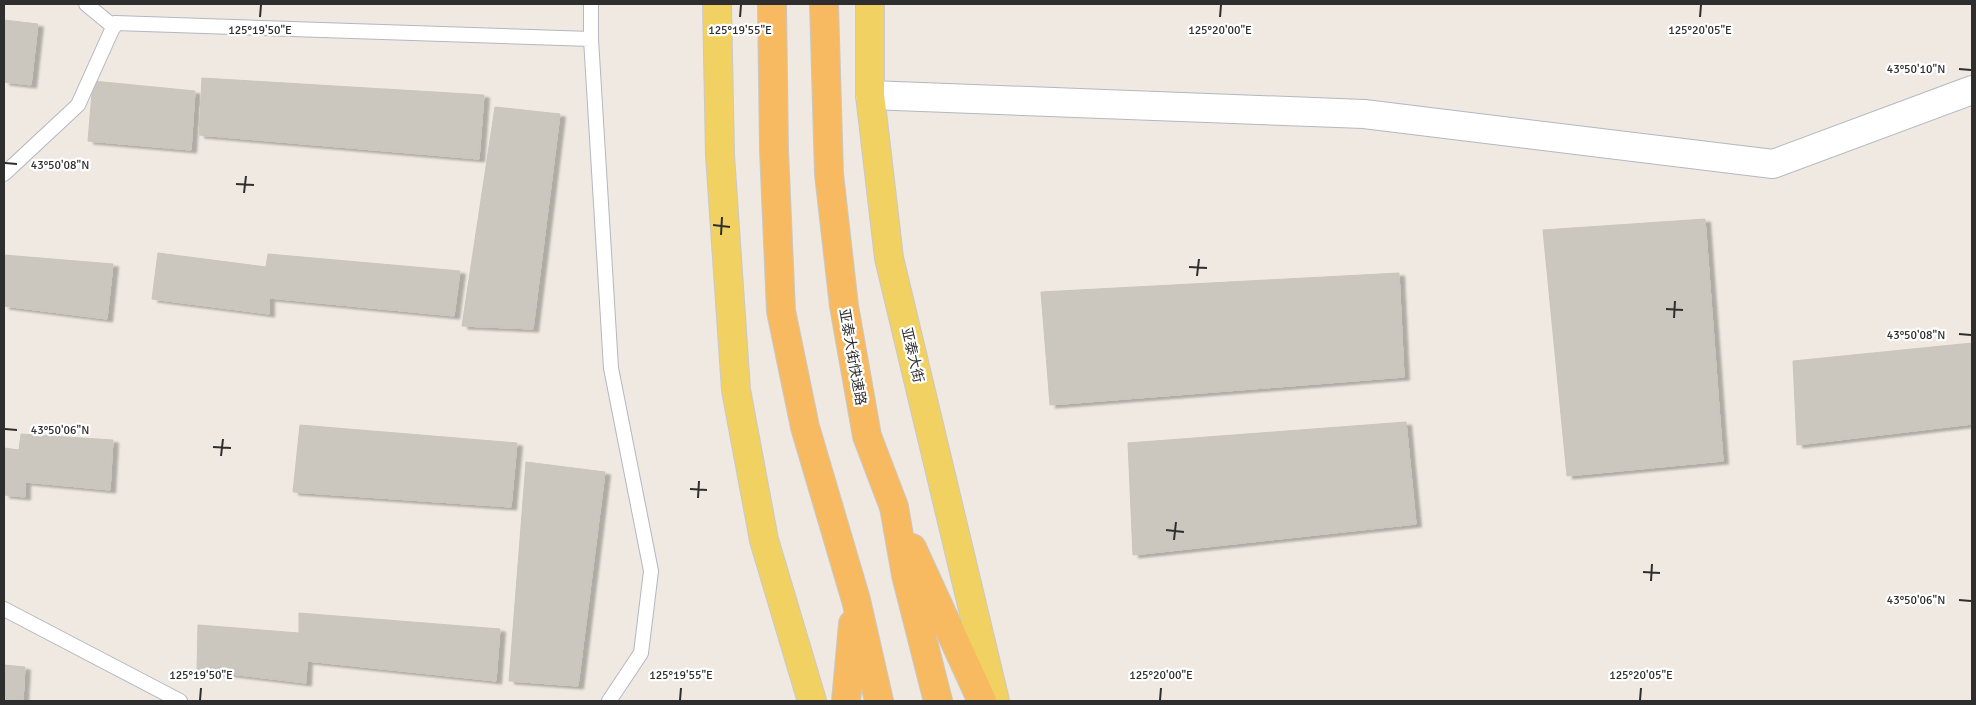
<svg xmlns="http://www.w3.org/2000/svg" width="1976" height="705" font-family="Signika,'Noto Sans SC',sans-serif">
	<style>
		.building { fill: #cbc7bf; stroke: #cbc5ba; filter: url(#shadow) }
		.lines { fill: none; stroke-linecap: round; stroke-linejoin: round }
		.service-casing { stroke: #b4b7c1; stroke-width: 16 }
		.minor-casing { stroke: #b4b7c1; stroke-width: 30 }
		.primary-casing { stroke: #c9c9c9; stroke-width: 30 }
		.trunk-casing { stroke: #c9c9c9; stroke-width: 30 }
		.service { stroke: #fff; stroke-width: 14 }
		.minor { stroke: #fff; stroke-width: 28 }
		.primary { stroke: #f2d163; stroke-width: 28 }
		.trunk { stroke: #f8ba60; stroke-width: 28 }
		.ticks { fill: none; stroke: #2e2e2e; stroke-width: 2 }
		.labels { text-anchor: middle; stroke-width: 4.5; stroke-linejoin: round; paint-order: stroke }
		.street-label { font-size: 14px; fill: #2e2e2e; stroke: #fff }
		.ticks-label { font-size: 12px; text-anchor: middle; fill: #2e2e2e; stroke: #fff; stroke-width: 4.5; stroke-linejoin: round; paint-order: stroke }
	</style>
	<defs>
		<filter id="shadow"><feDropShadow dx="5.5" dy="3" stdDeviation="1" flood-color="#0004"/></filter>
	</defs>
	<rect width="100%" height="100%" fill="#efe9e1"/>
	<path class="building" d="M4 20 38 24 31 85 4 82Z
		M202 78 484 95 479 159 199 135Z
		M93 81 195 91 191 150 88 141Z
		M495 107 560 114 533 329 462 326Z
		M1705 219 1723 461 1567 476 1543 230Z
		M158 253 266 267 268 254 460 271 454 316 269 298V314L152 299Z
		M4 255 113 264 107 319 4 306Z
		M1399 273 1404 377 1050 405 1041 292Z
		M1972 343V424L1797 445 1793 361Z
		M1406 422 1416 524 1133 555 1128 443Z
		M300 425 517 443 511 507 293 492Z
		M21 434 113 440 110 490 25 482V497L4 495V448L19 450Z
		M526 462 605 472 578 686 509 681Z
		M299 613 500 629 496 681 307 661 306 683 197 670 198 625 299 633Z
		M4 665 25 667 23 701H4Z"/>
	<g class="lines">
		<defs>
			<path id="service" d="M86 4 114 27
				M591 4V39L611 368 651 571 641 653 609 701
				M4 174 78 105 115 23 591 39
				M4 609 180 701"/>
			<path id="minor" d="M870 95 1364 114 1773 164 1972 90"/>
			<path id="primary" d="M717 4 720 155 736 390 764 540 812 701
				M870 4V95L889 258 995 701"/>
			<path id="trunk" d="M772 4 774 150 781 311 805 427 856 600 879 701
				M824 4 829 174 844 306 867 436 894 507 906 575 938 701
				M912 548 982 701
				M846 701 853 624"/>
		</defs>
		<use href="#service" class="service-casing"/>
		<use href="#minor" class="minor-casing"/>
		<use href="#primary" class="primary-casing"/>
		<use href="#trunk" class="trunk-casing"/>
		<use href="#service" class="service"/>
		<use href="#minor" class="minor"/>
		<use href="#primary" class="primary"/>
		<use href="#trunk" class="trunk"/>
	</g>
	<path class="ticks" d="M260 17 261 5M740 17 741 5M1220 17 1221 5M1700 17 1701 5M1959 69 1971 70M5 163 17 164M236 184 254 185M244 193 246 176M713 225 730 227M721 235 722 217M1189 267 1207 268M1197 276 1199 259M1666 309 1683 310M1674 318 1675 301M1959 334 1971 335M5 429 17 430M213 447 231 448M221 456 223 439M690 489 707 490M698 498 699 481M1166 530 1184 532M1174 540 1176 522M1643 572 1660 573M1651 581 1652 564M1959 600 1971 601M200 700 201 688M680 700 681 688M1160 700 1161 688M1640 700 1641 688"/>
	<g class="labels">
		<g class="street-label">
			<text transform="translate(913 355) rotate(77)" y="5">亚泰大街</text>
			<text transform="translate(853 357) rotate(80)" y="5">亚泰大街快速路</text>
		</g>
	</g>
	<g class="ticks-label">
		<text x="260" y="34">125°19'50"E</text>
		<text x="740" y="34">125°19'55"E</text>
		<text x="1220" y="34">125°20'00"E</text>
		<text x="1700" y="34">125°20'05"E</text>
		<text x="1916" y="73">43°50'10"N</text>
		<text x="60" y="169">43°50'08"N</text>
		<text x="1916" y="339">43°50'08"N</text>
		<text x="60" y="434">43°50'06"N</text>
		<text x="1916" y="604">43°50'06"N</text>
		<text x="201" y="679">125°19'50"E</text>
		<text x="681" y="679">125°19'55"E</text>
		<text x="1161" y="679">125°20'00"E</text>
		<text x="1641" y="679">125°20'05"E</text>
	</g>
	<rect width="1976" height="705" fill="none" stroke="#2e2e2e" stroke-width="10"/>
</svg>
